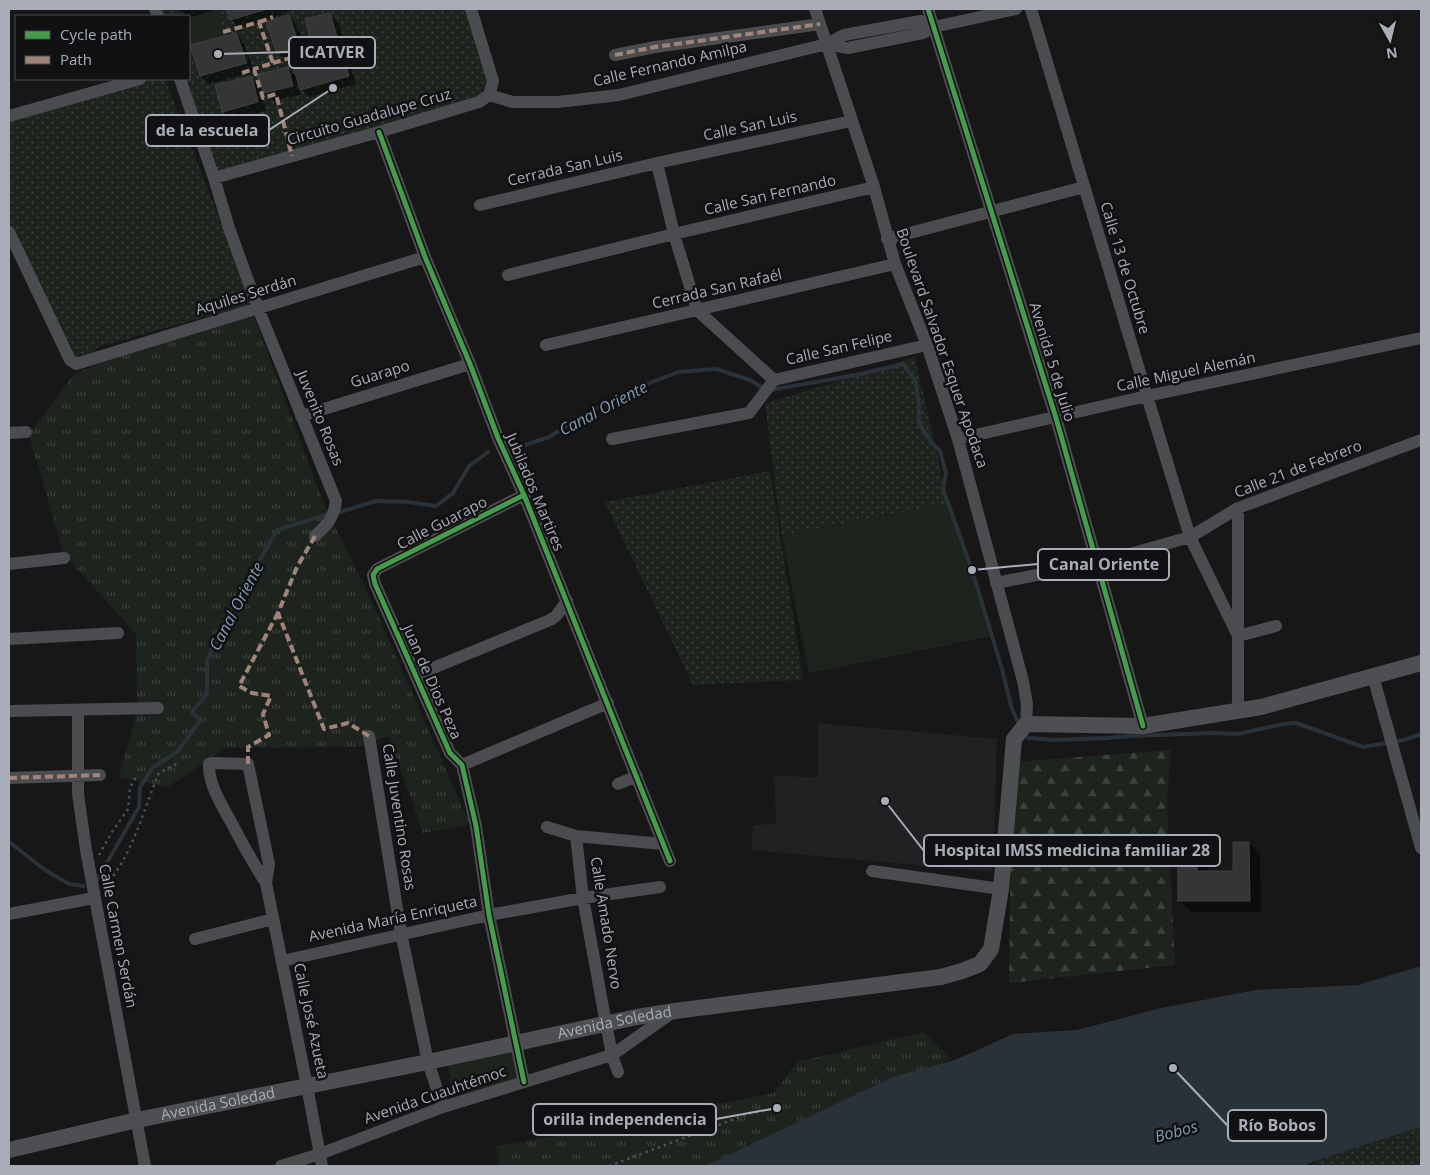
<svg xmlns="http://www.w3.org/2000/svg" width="1430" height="1175" font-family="'Open Sans',sans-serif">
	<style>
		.built { fill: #212123 }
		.grass { fill: url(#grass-dots) }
		.forest { fill: url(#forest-firs) }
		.park { fill: url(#park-tufts) }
		.garden { fill: #1d241e }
		.water { fill: #2a3239 }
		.shadow { fill: #0007 }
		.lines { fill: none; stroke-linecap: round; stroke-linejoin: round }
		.stream { stroke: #2a3239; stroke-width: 4 }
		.building { fill: #353536; stroke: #3f4043 }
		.path { stroke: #4d4e52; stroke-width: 2.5; stroke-dasharray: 2.5 4; stroke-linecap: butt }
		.minor { stroke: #4b4c50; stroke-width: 12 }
		.major { stroke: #4d4f52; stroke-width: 16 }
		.quiet { stroke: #a18479; stroke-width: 4; stroke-dasharray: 8 4; stroke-linecap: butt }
		.cycleway-casing { stroke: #111113; stroke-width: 8 }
		.cycleway { stroke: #469c4c; stroke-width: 5 }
		.labels { text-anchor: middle; stroke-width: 5; stroke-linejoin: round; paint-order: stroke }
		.street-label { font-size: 15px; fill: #a8adb8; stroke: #111113 }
		.water-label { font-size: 16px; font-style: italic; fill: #7f9bb3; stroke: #111113 }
		.leader { fill: none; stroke: #a8adb8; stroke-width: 2 }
		.callout-dot { fill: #a8adb8; stroke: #111113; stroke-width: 2 }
		.callout { fill: #111113; stroke: #a8adb8; stroke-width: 2 }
		.callout-label { font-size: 16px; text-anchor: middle; font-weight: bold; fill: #a8adb8 }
	</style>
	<defs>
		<pattern id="grass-dots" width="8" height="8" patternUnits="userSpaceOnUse" patternTransform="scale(1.25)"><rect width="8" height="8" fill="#1d241e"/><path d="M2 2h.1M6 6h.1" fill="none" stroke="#3b413d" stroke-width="1.8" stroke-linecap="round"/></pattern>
		<pattern id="forest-firs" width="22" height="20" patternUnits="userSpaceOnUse" patternTransform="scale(1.25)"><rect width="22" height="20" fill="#1d241e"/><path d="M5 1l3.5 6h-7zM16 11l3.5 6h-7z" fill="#3b413d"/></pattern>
		<pattern id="park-tufts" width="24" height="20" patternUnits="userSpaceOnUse" patternTransform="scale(1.25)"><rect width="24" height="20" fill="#1d241e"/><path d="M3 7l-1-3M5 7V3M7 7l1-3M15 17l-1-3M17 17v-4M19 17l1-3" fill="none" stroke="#3b413d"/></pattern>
	</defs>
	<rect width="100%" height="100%" fill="#171717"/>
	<path class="built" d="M818 723 997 739 993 872 751 850 753 825 776 824 774 776 818 777Z"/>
	<path class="grass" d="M156 9H466L488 79 479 98 216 173 178 79H189V16H158Z
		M153 79H165L252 304 100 346 75 365 9 225V120Z
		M915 357 948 503 782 536 765 404Z
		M770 471 803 680 693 685 605 502Z
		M1421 1127V1166H1315L1314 1161Z"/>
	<path class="forest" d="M1171 750 1167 801 1175 965 1009 983 1012 762Z"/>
	<path class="park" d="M253 314 324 504 372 602 470 824 423 833 389 736 358 747 225 748 168 787 119 777 137 711 136 634 63 553 29 435 74 374 110 360Z
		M924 1032 951 1059 829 1123 738 1166H500L496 1147 774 1093 797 1062Z"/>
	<path class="garden" d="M212 9H216L225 36 190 45 189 39V16H187Z
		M948 503 992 636 809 673 782 536Z
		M511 1049 518 1079 453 1096 448 1064Z"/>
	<path class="water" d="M1421 966V1127L1314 1161 1304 1166H705L893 1077 955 1060 1013 1034 1077 1030 1161 1008 1256 990 1358 985Z"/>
	<path class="shadow" d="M178 9H217L189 18V16H185Z
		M227 9H293L283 14 239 28 231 19Z
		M330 15 339 23 346 49 340 50 348 58 356 84 309 97 299 87 301 94 274 101 265 92 288 68 298 78 321 55 314 47Z
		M289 16 297 25 308 55 287 61 278 53Z
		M236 34 244 43 254 72 209 84 201 76Z
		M251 77 260 86 266 111 231 119 223 111Z
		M1249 843 1260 854 1261 912H1191L1180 901 1196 857 1208 868V872H1234Z"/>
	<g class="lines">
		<path class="stream" d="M770 390 856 375 903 364 915 380 919 404V423L931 442 940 451 946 473 943 489 972 570 1002 669 1012 709 1019 724
			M516 448 549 437 581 417 629 391 678 372 716 369 750 380 764 389
			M337 513 376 501 409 502 436 506 453 493 469 466 488 452
			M1024 733 1028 738 1054 740 1107 738 1130 736 1213 733 1237 734 1284 724 1296 723 1363 747 1404 740 1421 734
			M9 842 45 870 69 884 83 886
			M97 880 139 807 140 787 153 767 177 752 200 721 192 712 207 694V661L225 620 277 530C295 525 312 518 330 514"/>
	</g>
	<path class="building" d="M226 9H267L230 20Z
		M330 13 338 40 313 48 305 19Z
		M289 15 300 47 277 53 266 22Z
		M236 33 247 63 200 76 190 45Z
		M340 48 349 76 300 90 292 62Z
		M288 67 293 86 264 93 258 74Z
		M252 76 258 102 222 112 215 85Z
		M1233 842H1249L1250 901H1178V856H1197V871H1233Z"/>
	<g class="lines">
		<path class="path" d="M99 855 112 832 128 809 130 788 136 777
			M105 886C133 855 143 810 159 773L178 763
			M609 1166 748 1114 783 1107"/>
		<path class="minor" d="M155 9 158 16
			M815 9 874 187 895 264 927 345 958 439 1023 681 1027 704 1026 724
			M928 9 1056 418 1143 726
			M1031 9 1147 396 1190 537 1238 636
			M827 44 848 48 923 33 934 27 1016 9
			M615 55 655 47 820 24
			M180 79 214 178 229 228 258 308 336 501C334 518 327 525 315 536
			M489 95 513 102H558L619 95 827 44 844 35 921 21 934 27
			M9 116 140 79
			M379 132 425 257 470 364 498 438 524 495 670 861
			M657 163 674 234 697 310 774 380
			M214 178 379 132 479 102 489 95 493 81 471 9
			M480 205 657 163 851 121
			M9 232 70 360 76 364 425 257
			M887 239 1084 187
			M508 275 674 234 874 187
			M546 345 895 264
			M774 380 927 345
			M301 416 470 364
			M9 433 26 432
			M612 439 749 413 774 380
			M958 439 1147 396 1421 338
			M524 495 377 569 373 575 375 584 450 753 462 765 476 826 489 915 524 1082
			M1238 508V711
			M9 564 64 558
			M996 583 1098 563 1190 537 1238 508 1421 440
			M1238 636 1276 626
			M9 639 118 633
			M416 675 550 620 556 616 567 601
			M1373 676 1421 848
			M78 710V794L86 850 145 1166
			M9 711 158 708
			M369 736 401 933 428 1062 443 1107
			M462 765 608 703
			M9 778 100 775
			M618 784 637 776
			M547 827 576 836 663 844
			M576 836 583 898 606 1024 612 1055 618 1072
			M872 871 1001 889
			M266 883C253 863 242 843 231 822 222 806 208 783 209 764L212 763 248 764 269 864 266 883 307 1086 322 1166
			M9 914 94 898
			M195 939 273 919
			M282 961 489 915 583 898 660 887
			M281 1166 320 1154 443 1107 612 1055 673 1012"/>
		<path class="major" id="s1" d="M9 1150 137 1120 428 1062 637 1017 675 1011 941 977 962 971 980 964 991 949 1001 889 1014 739 1026 724 1143 726 1261 707 1421 663"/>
		<path class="quiet" d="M259 22 273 17
			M223 32 259 22 273 63 254 69
			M615 55 655 47 820 24
			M273 63 297 56
			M242 73 254 69 263 98 276 94 292 156
			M315 536 297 567 278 613 324 729 348 723 369 736
			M248 764V747L269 735 263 714 271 696 252 693 239 686 278 613
			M9 778 100 775"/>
		<defs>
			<path id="cycleway" d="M928 9 1056 418 1143 726
				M379 132 425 257 470 364 498 438 524 495 670 861
				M524 495 377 569 373 575 375 584 450 753 462 765 476 826 489 915 524 1082"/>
		</defs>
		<use href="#cycleway" class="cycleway-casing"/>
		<use href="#cycleway" class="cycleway"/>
	</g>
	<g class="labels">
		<g class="street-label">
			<text transform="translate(670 64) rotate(-13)" y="5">Calle Fernando Amilpa</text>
			<text transform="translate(369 117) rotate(-16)" y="5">Circuito Guadalupe Cruz</text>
			<text transform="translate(750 126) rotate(-12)" y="5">Calle San Luis</text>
			<text transform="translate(565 168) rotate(-13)" y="5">Cerrada San Luis</text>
			<text transform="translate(770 195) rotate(-13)" y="5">Calle San Fernando</text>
			<text transform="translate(1125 268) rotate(73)" y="5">Calle 13 de Octubre</text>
			<text transform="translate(717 289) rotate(-13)" y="5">Cerrada San Rafaél</text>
			<text transform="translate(246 295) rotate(-17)" y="5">Aquiles Serdán</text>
			<text transform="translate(839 348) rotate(-13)" y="5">Calle San Felipe</text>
			<text transform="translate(942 348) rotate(71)" y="5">Boulevard Salvador Esquer Apodaca</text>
			<text transform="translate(1052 362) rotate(73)" y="5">Avenida 5 de Julio</text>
			<text transform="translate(1186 372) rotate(-12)" y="5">Calle Miguel Alemán</text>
			<text transform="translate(380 374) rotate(-17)" y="5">Guarapo</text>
			<text transform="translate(320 418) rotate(68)" y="5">Juvenito Rosas</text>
			<text transform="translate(1298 469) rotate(-21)" y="5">Calle 21 de Febrero</text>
			<text transform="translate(535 492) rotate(67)" y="5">Jubilados Martires</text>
			<text transform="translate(442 523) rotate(-27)" y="5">Calle Guarapo</text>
			<text transform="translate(432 682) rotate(66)" y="5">Juan de Dios Peza</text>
			<text transform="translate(399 817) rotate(81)" y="5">Calle Juventino Rosas</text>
			<text transform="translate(393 919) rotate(-12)" y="5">Avenida María Enriqueta</text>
			<text transform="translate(606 923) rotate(81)" y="5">Calle Amado Nervo</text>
			<text transform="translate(118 936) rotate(79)" y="5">Calle Carmen Serdán</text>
			<text transform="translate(311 1021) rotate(78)" y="5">Calle José Azueta</text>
			<text dy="5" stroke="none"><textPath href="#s1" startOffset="619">Avenida Soledad</textPath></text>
			<text transform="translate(435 1095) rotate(-19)" y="5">Avenida Cuauhtémoc</text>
			<text dy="5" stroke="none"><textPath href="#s1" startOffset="214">Avenida Soledad</textPath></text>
		</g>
		<g class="water-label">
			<text transform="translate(603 408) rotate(-28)" y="6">Canal Oriente</text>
			<text transform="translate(236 606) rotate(-62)" y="6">Canal Oriente</text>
			<text transform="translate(1176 1131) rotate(-15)" y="6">Bobos</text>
		</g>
	</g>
	<path class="leader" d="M218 54L289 52M333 88L269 130M972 570L1038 564M885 801L924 851M777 1108L716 1119M1173 1068L1228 1126"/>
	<g class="callout-dot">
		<circle cx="218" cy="54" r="5"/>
		<circle cx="333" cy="88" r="5"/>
		<circle cx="972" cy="570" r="5"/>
		<circle cx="885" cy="801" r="5"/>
		<circle cx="777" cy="1108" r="5"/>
		<circle cx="1173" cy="1068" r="5"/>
	</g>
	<g class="callout">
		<rect x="289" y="37" width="86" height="31" rx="5"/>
		<rect x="146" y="115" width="123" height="31" rx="5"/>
		<rect x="1038" y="549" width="131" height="31" rx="5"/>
		<rect x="924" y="835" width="296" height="31" rx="5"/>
		<rect x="533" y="1104" width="183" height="31" rx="5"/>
		<rect x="1228" y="1110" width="98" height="31" rx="5"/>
	</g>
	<g class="callout-label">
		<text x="332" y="58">ICATVER</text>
		<text x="207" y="136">de la escuela</text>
		<text x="1104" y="570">Canal Oriente</text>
		<text x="1072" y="856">Hospital IMSS medicina familiar 28</text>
		<text x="625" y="1125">orilla independencia</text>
		<text x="1277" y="1131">Río Bobos</text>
	</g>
	<rect width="1430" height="1175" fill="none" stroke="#a8adb8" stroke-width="20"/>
	<rect x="15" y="15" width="175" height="65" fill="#111113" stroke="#4d4f55"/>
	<rect x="25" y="31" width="25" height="8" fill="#469c4c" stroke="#4d4f55"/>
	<text x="60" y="40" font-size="15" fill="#a8adb8">Cycle path</text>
	<rect x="25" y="56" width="25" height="8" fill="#a18479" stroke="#4d4f55"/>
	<text x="60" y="65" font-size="15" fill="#a8adb8">Path</text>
	<g transform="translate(1390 40) rotate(172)" stroke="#111113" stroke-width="4" paint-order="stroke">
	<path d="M0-4L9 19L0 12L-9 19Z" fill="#a8adb8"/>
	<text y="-8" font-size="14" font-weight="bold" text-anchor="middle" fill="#a8adb8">N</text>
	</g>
</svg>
